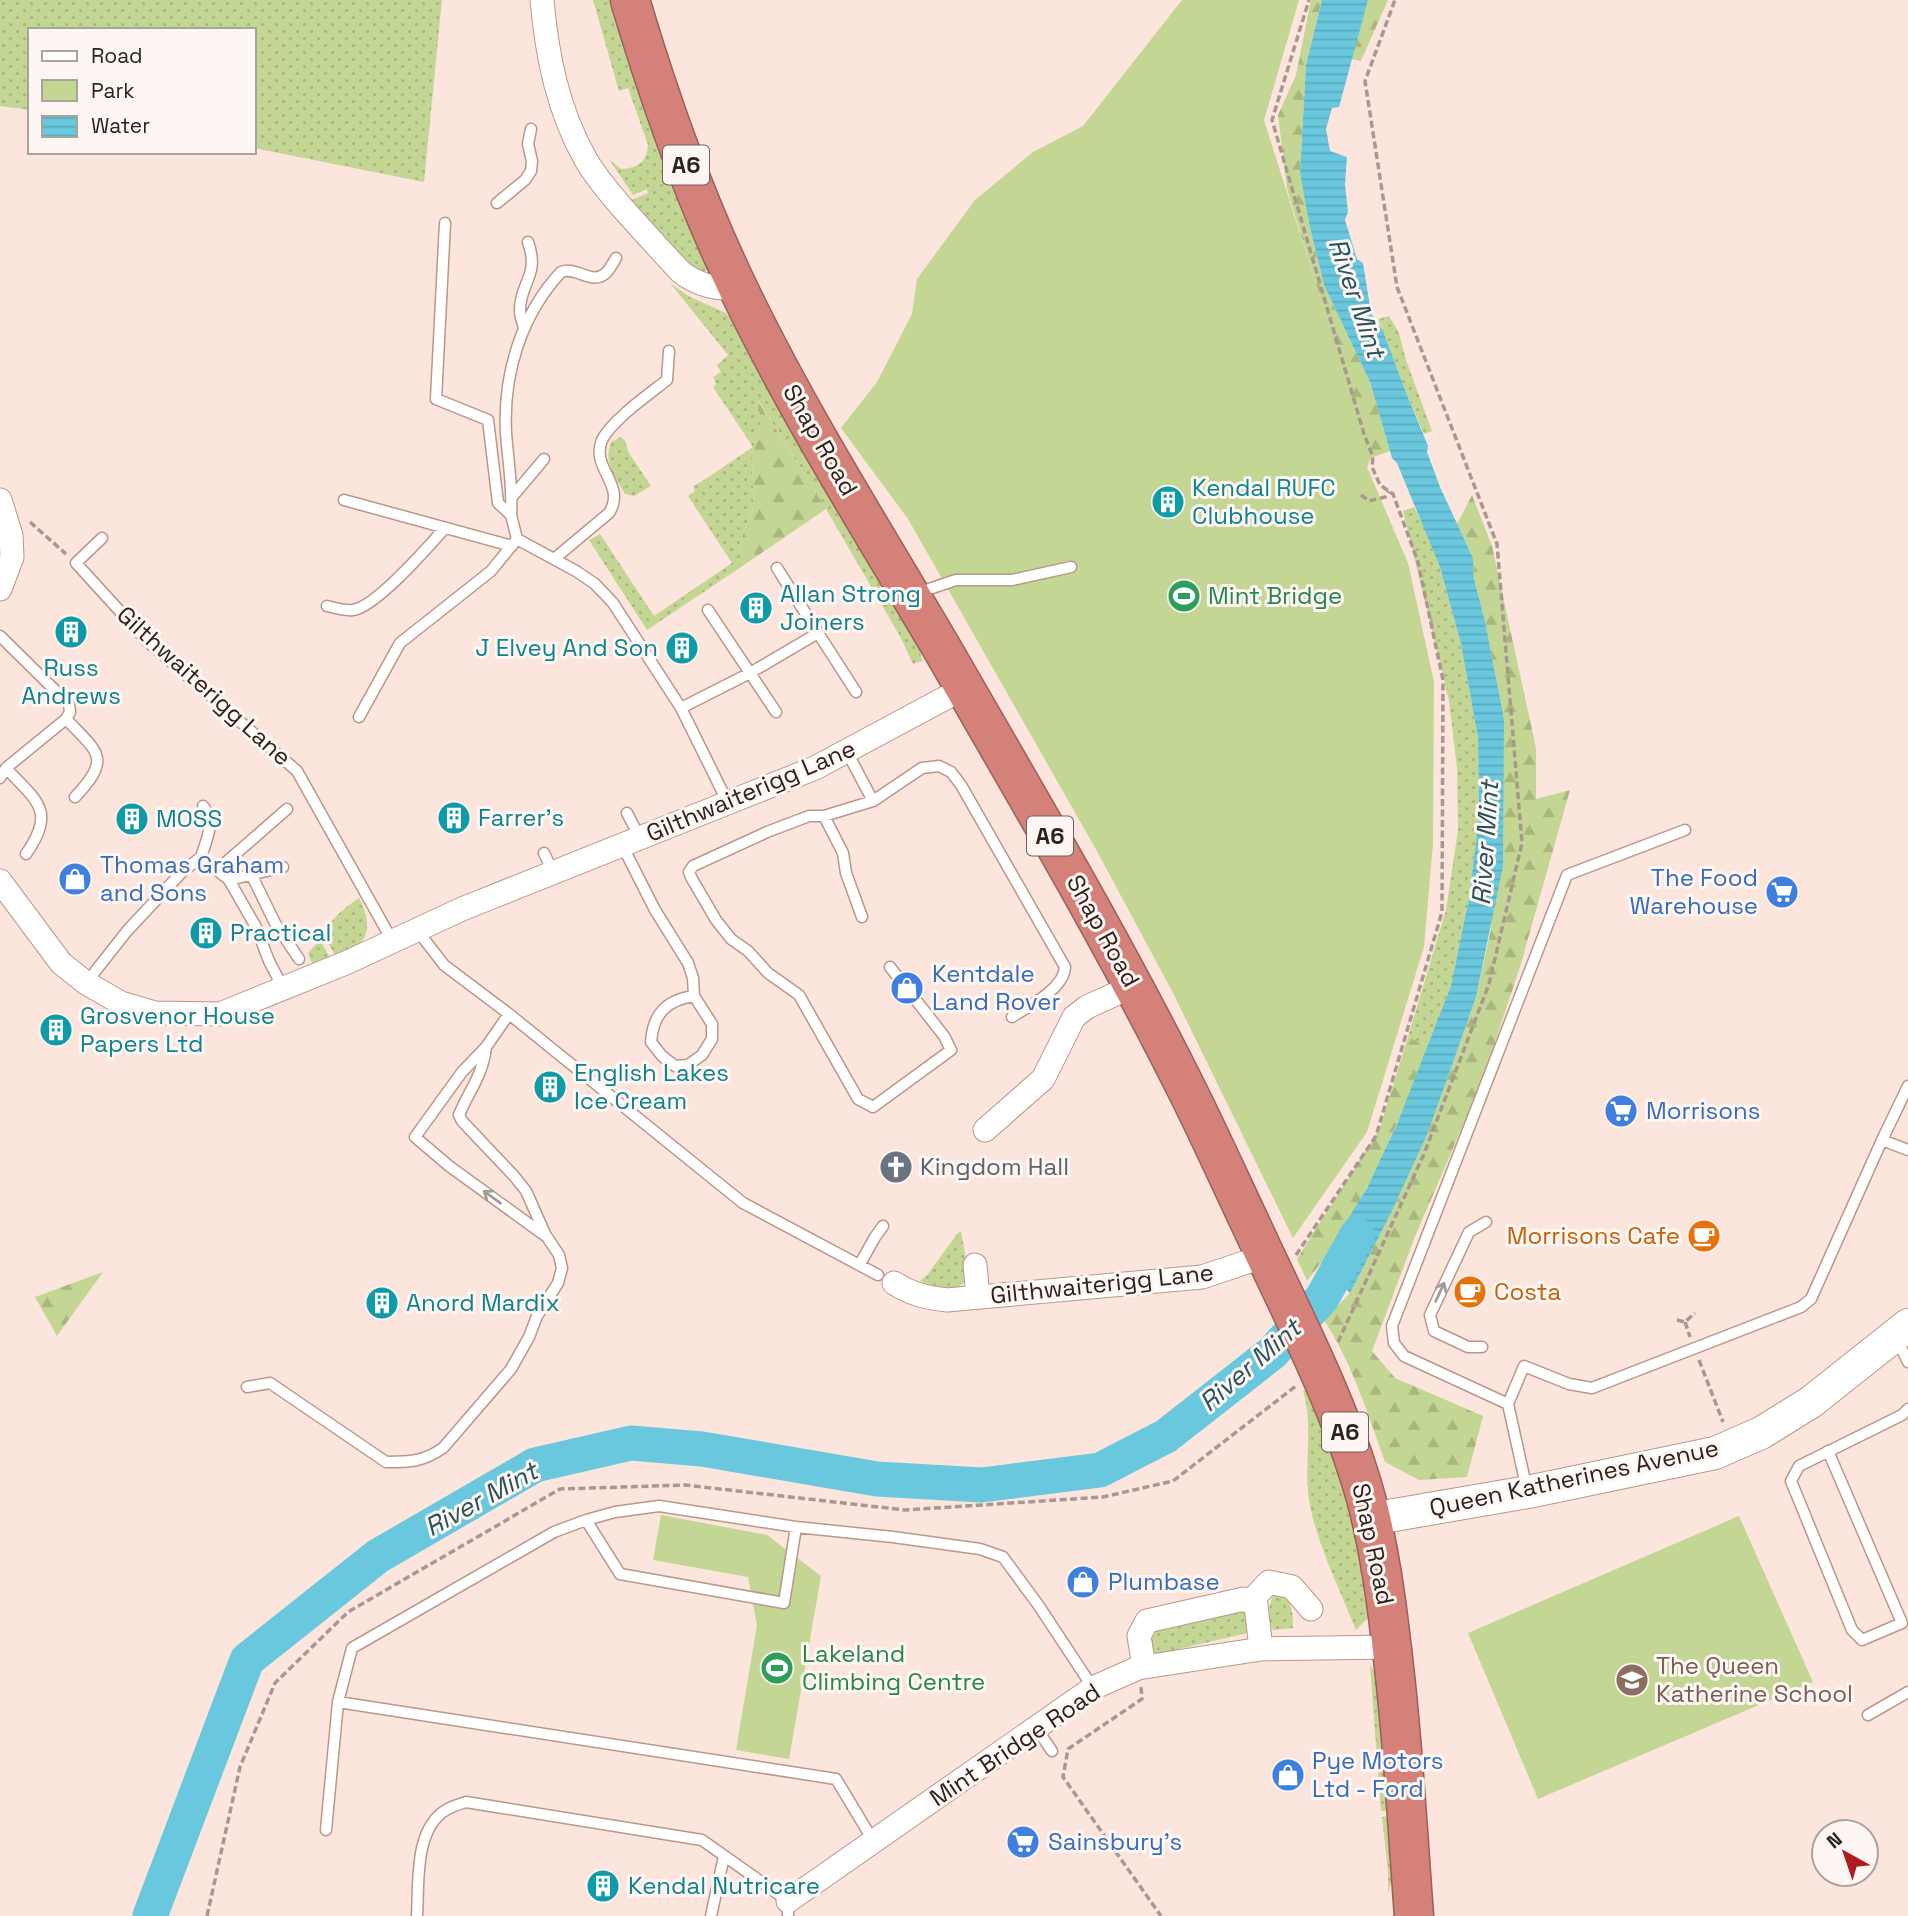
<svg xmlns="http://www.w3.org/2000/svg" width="1908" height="1916" font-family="'Space Grotesk',sans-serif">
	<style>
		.green { fill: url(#green-dots) }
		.forest { fill: url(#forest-firs) }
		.pitch { fill: #c4d694 }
		.water { fill: url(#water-rules) }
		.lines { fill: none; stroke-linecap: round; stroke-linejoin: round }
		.river { stroke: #69c7de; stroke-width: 35 }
		.lane-casing { stroke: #ba978a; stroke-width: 13 }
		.street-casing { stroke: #ba978a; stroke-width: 25 }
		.secondary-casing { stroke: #ba978a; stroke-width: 34 }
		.highway-casing { stroke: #9a5f58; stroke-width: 41 }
		.path { stroke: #ab9791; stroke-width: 3.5; stroke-dasharray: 7 3.5; stroke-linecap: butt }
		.lane { stroke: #fff; stroke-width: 10 }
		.street { stroke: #fff; stroke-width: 23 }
		.secondary { stroke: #fff; stroke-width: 32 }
		.highway { stroke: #d38179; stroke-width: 38 }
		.oneway { stroke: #a19b99 }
		.labels { text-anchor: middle; stroke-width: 6; stroke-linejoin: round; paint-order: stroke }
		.shield { fill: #fef6f3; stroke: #6d615c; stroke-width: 2 }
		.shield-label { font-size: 23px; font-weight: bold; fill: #2f211c }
		.street-label { font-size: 24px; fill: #2f211c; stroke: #fef6f3 }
		.culture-label { font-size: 24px; fill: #0d838f; stroke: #fef6f3; text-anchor: start }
		.leisure-label { font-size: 24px; fill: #27864d; stroke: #fef6f3; text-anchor: start }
		.shop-label { font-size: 24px; fill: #366cbe; stroke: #fef6f3; text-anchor: start }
		.worship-label { font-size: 24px; fill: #5b616d; stroke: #fef6f3; text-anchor: start }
		.food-label { font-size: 24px; fill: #c56008; stroke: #fef6f3; text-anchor: end }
		.education-label { font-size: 24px; fill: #785e54; stroke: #fef6f3; text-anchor: start }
		.water-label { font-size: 26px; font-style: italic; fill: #27515b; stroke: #fef6f3 }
	</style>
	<defs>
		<pattern id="green-dots" width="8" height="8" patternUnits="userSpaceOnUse" patternTransform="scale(1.75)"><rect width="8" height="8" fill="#c4d694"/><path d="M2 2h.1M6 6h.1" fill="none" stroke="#a9b77f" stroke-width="1.8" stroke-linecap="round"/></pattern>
		<pattern id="forest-firs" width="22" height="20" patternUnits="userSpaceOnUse" patternTransform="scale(1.75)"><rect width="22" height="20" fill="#c4d694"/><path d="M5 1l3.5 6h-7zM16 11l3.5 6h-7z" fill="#a9b77f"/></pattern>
		<pattern id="water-rules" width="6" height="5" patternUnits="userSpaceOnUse" patternTransform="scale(1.75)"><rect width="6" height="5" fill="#69c7de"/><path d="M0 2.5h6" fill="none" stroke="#5babbe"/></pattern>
	</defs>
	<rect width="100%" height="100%" fill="#fce5dd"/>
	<path class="green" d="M0 0H442L424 182 254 148V30H30V110L0 106Z
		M593 0H619L710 267 704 272 699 274 694 272 632 200 648 193 647 189 633 195 609 159 621 169C638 168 647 162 648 145L628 88 619 91Z
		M670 283 690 297 726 313 738 328 924 649 920 653 923 661 913 664 901 638 826 509 758 400 761 422 752 460 754 507 740 542 744 565 647 630 589 540 600 534 654 616 732 563 688 496 695 491 693 486 701 482 753 447 713 387 716 384 713 377 721 372 717 365 728 355Z
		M1389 316 1399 333 1406 360 1432 431 1424 434 1405 390 1378 319Z
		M621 437 625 441 629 453 651 486 634 496 625 494C615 477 603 462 611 442Z
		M1414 507 1429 537 1440 567 1461 644 1478 738 1479 817 1469 898 1451 986 1429 1046 1408 1037 1446 910 1458 830 1457 768 1449 701 1403 511Z
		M359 898C367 912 373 935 357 946 351 951 342 952 335 955L324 936C329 920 344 908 359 898Z
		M320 940 330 958 312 964 308 953Z
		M961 1231 966 1259 965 1281C952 1296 935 1289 920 1281L928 1274 957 1234Z
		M1310 1387 1343 1472 1371 1608 1368 1618 1356 1630C1340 1590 1312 1534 1308 1492 1305 1458 1313 1424 1303 1391Z
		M1275 1592C1293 1601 1293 1610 1293 1628L1273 1630C1267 1619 1268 1603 1275 1592Z
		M1238 1610 1247 1611 1252 1632 1153 1655 1146 1638 1151 1629Z
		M1370 1666 1379 1677 1392 1810 1381 1811Z
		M1391 1816 1395 1869 1388 1893V1872L1382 1817Z"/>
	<path class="forest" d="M1311 0H1322L1306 65 1300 173 1309 223 1324 285 1370 382 1390 451 1371 458 1346 396 1326 317 1287 189 1278 115 1296 75Z
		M1368 0H1388L1361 61 1351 59Z
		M757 399 826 509 744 565 740 542 754 507 752 460 761 422Z
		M1472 495 1492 546 1536 748V799L1570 790 1520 967 1482 1081 1414 1239 1372 1351 1395 1378 1483 1416 1467 1477 1419 1480 1385 1462C1368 1414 1352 1363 1324 1320L1350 1293 1391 1213 1427 1135 1476 997 1491 929 1504 719 1485 621 1474 579 1473 558 1457 524Z
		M1408 1037 1429 1046C1396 1127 1363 1212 1307 1281L1297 1259 1380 1128Z
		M103 1272 57 1336 35 1297Z"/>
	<path class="pitch" d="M1182 0H1299L1264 120 1371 458 1367 467 1408 563 1434 682 1433 844 1424 947 1367 1132 1293 1238 1173 993 1098 853 908 519 841 428 877 382 912 314 917 279 975 200 1033 152 1083 126Z
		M661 1515 767 1535 821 1576 789 1759 736 1750 757 1625 748 1577 653 1560Z
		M1739 1516 1813 1682 1538 1799 1468 1633Z"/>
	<path class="water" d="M1322 0H1368L1339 107 1332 108 1326 129 1330 151 1347 157 1345 184 1348 212 1345 220 1357 259 1363 263 1371 313 1383 331 1405 390 1428 446 1427 452 1440 487 1473 558 1474 579 1485 621 1504 719 1503 866 1476 997 1451 1068 1427 1135 1391 1213 1350 1293 1321 1263 1367 1188 1397 1124 1451 986 1469 898 1479 817 1478 738 1461 644 1440 567 1397 463 1392 458 1370 382 1324 285 1309 223 1300 173 1306 65Z"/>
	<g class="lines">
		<path class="river" d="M150 1916 247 1660 378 1556 535 1465 631 1443 702 1449 877 1479 982 1485 1100 1470 1166 1436 1272 1353 1322 1298 1357 1235"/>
		<defs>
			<path id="lane" d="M497 203 525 180 531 171 532 161 528 144 531 129
				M445 223 436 399 488 420 498 503 511 515 517 539 576 571 595 584 613 603 681 708 728 803
				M524 327C522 322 520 315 520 310 520 282 540 276 528 242
				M512 497 544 459
				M344 500 512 546
				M511 515C513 487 508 461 506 433 503 374 521 315 561 272 577 266 592 286 606 273 610 269 613 263 616 258
				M102 538 76 563 147 641 297 771 393 942
				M554 559 609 513C627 485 590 468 602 440 612 420 648 395 667 380L669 351
				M918 596 929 589 956 580H1012L1071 567
				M327 606C335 608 345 611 353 610 376 607 429 546 445 528
				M708 610 776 712
				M818 633 856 692
				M0 636 69 704 70 712 66 719 6 768 0 778
				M681 708 750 673 818 633 777 568
				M359 717 400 643 491 571 517 539
				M66 719C97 752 113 757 75 797
				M847 752 873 801
				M6 768C36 801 57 810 26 854
				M627 813 640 838
				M824 816 843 853 846 873 862 917
				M622 845 655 910 688 963 693 978 694 996 712 1024V1039L702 1055 688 1065 675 1066 662 1056 651 1042C653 1014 666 1000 694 996
				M544 853 553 872
				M201 857C207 838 216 822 203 806
				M217 870 287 809
				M251 874 275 923 299 959
				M229 880 256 927 269 961 283 988
				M417 930 444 965 509 1014 743 1203 878 1275
				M890 967 944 1036 951 1050 873 1107 858 1099 799 995 768 973 748 951 731 939 716 920 692 879 689 872 693 866 767 832 809 816H824L873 801 922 768 939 766 951 772 961 785 1065 967C1064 989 1029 1006 1012 1017
				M86 983 127 931 182 872 201 857 229 880 283 867
				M486 1047C482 1078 470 1088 459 1115L462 1121 514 1176 526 1191 546 1236
				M1908 1086 1882 1140 1908 1150
				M860 1264 875 1237 883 1226
				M1897 1339 1908 1362
				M1482 1347H1468L1434 1331 1430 1315 1469 1232 1486 1222
				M247 1387 270 1383 386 1462C409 1462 423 1462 443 1448L511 1369 529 1337 537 1316 558 1283 562 1268 559 1255 547 1237 449 1166 415 1137 462 1072 486 1047 509 1014
				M1508 1404 1524 1366 1569 1384 1592 1388 1801 1307 1811 1299 1882 1140
				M1828 1451 1902 1623 1862 1640 1852 1630 1791 1481 1799 1466 1902 1415 1908 1409
				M1527 1490 1508 1404 1404 1356 1394 1343 1392 1326 1567 875 1685 830
				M586 1520 620 1574 784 1603 796 1527
				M1868 1715 1908 1692
				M1036 1728 1052 1751
				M326 1830 338 1702
				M874 1842 836 1779 338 1702 352 1648 554 1532 586 1520 615 1512 659 1506 796 1527 893 1537 980 1549 1003 1557 1039 1606 1093 1688
				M417 1916C419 1883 414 1829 446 1810 452 1806 460 1804 466 1802L702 1840 788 1901V1916
				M711 1916 724 1856"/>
			<path id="street" d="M542 0C547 56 558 111 586 160 597 179 612 196 626 212 644 232 662 252 681 272 696 284 718 291 737 287
				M0 500 11 535 12 557 0 589
				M0 881 61 963 86 983 121 1003 155 1013 220 1014 348 962 462 909 815 768 964 688
				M985 1130 1043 1079 1074 1017 1087 1007 1133 986
				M975 1265 978 1297
				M894 1283C911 1294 927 1298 947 1300L1202 1277 1265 1256
				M1250 1602 1269 1582 1292 1587 1311 1609
				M1144 1667 1139 1636 1147 1621 1244 1599 1256 1605 1261 1649
				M788 1901 1093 1688 1138 1668 1261 1649 1392 1647"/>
			<path id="secondary" d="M1371 1519 1528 1492 1715 1453 1761 1433 1811 1402 1908 1325"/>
			<path id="highway" d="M630 0C659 98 693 194 737 286 797 412 873 531 944 652 1028 798 1114 943 1189 1094 1211 1138 1231 1183 1252 1227 1290 1310 1333 1391 1360 1478 1376 1528 1384 1581 1390 1633 1402 1727 1407 1822 1414 1916"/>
		</defs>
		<use href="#lane" class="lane-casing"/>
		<use href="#street" class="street-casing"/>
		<use href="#secondary" class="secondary-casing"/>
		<use href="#highway" class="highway-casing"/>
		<path class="path" d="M1361 495 1369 501 1385 497 1389 491
			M30 522 66 554
			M1296 1255 1376 1136 1442 912 1443 680 1418 562 1393 494 1380 485 1372 467 1373 457 1364 434 1272 120 1309 0
			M1677 1320 1685 1322 1695 1313
			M1685 1322 1690 1337
			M1338 1342 1424 1154 1489 984 1522 843 1497 544 1397 287 1365 81 1395 0
			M1699 1360 1723 1422
			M1141 1687 1142 1699 1068 1749 1063 1777 1161 1916
			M207 1916 240 1767 275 1683 348 1612 560 1489 685 1485 905 1510 1103 1497 1173 1481 1296 1386"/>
		<use href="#lane" class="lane"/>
		<use href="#street" class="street"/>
		<use href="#secondary" class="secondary"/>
		<use href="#highway" class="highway"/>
	</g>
	<defs><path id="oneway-shaft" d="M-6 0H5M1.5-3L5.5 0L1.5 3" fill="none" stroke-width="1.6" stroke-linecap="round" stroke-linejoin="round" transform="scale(1.75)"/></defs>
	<g class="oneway">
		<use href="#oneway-shaft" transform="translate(492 1197) rotate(-144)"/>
		<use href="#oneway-shaft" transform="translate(1440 1292) rotate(-65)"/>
	</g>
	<defs>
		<symbol id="building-disc" viewBox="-11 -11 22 22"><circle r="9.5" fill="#0f9aa8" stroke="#fef6f3"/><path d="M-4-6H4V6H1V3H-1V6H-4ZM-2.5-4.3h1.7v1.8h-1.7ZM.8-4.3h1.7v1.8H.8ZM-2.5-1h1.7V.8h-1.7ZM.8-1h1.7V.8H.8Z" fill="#fff"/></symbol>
		<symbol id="stadium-disc" viewBox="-11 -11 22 22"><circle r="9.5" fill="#2e9e5b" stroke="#fef6f3"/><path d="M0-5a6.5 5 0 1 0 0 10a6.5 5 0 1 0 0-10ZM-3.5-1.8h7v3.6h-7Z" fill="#fff"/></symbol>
		<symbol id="shop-disc" viewBox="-11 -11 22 22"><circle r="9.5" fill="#3f7fe0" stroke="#fef6f3"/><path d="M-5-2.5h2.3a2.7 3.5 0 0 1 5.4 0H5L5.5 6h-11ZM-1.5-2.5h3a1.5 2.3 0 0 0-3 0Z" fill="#fff"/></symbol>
		<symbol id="supermarket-disc" viewBox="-11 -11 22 22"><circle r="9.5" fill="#3f7fe0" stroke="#fef6f3"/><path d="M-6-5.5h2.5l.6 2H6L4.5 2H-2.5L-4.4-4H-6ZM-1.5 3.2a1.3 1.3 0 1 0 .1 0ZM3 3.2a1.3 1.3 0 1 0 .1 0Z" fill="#fff"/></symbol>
		<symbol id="church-disc" viewBox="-11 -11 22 22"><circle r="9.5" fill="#6b7280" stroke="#fef6f3"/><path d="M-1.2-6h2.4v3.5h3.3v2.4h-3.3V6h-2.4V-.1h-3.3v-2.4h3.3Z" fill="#fff"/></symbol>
		<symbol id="cafe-disc" viewBox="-11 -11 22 22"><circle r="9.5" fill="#e8710a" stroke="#fef6f3"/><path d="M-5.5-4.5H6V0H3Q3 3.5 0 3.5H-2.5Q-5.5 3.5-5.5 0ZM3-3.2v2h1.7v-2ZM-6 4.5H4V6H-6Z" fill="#fff"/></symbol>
		<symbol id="school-disc" viewBox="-11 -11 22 22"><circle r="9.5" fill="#8d6e63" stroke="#fef6f3"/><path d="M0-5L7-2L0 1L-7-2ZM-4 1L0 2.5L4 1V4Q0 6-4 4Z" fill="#fff"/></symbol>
	</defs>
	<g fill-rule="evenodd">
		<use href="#building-disc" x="1149" y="483" width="38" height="38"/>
		<use href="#stadium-disc" x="1165" y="577" width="38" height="38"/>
		<use href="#building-disc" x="737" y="589" width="38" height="38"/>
		<use href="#building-disc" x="52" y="613" width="38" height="38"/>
		<use href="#building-disc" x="663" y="629" width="38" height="38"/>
		<use href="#building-disc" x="435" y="799" width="38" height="38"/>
		<use href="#building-disc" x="113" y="800" width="38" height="38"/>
		<use href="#shop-disc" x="56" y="860" width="38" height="38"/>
		<use href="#supermarket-disc" x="1763" y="873" width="38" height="38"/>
		<use href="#building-disc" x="187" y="914" width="38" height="38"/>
		<use href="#shop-disc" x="888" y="969" width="38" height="38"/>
		<use href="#building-disc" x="37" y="1011" width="38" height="38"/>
		<use href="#building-disc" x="531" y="1068" width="38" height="38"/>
		<use href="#supermarket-disc" x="1602" y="1092" width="38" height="38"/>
		<use href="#church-disc" x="877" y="1148" width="38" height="38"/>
		<use href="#cafe-disc" x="1685" y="1217" width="38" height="38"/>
		<use href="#cafe-disc" x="1451" y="1273" width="38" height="38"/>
		<use href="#building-disc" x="363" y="1284" width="38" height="38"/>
		<use href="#shop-disc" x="1064" y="1563" width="38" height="38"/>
		<use href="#stadium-disc" x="758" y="1649" width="38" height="38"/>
		<use href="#school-disc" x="1613" y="1661" width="38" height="38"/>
		<use href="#shop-disc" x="1269" y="1756" width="38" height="38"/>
		<use href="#supermarket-disc" x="1004" y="1823" width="38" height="38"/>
		<use href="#building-disc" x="584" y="1867" width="38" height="38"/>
	</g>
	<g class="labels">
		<g class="shield">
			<rect x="663" y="145.5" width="46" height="39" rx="5"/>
			<rect x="1027" y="816.5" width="46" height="39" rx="5"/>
			<rect x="1322" y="1412.5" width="46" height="39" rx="5"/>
		</g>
		<g class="shield-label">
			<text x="686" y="173">A6</text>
			<text x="1050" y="844">A6</text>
			<text x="1345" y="1440">A6</text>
		</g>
		<g class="street-label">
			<text transform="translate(820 440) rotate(60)" y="8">Shap Road</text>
			<text transform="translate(204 686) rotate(42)" y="8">Gilthwaiterigg Lane</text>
			<text transform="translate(751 791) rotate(-23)" y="8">Gilthwaiterigg Lane</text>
			<text transform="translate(1103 931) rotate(61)" y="8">Shap Road</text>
			<text transform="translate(1102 1284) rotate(-6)" y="8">Gilthwaiterigg Lane</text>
			<text transform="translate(1574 1478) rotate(-12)" y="8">Queen Katherines Avenue</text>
			<text transform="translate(1373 1544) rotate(78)" y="8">Shap Road</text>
			<text transform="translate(1015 1745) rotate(-34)" y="8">Mint Bridge Road</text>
		</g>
		<g class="culture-label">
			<text x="1192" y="496">Kendal RUFC<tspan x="1192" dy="28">Clubhouse</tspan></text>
			<text x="780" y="602">Allan Strong<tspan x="780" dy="28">Joiners</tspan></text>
			<text x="658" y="656" text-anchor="end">J Elvey And Son</text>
			<text x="71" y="676" text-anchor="middle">Russ<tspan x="71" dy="28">Andrews</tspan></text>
			<text x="478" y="826">Farrer's</text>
			<text x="156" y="827">MOSS</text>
			<text x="230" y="941">Practical</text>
			<text x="80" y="1024">Grosvenor House<tspan x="80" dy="28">Papers Ltd</tspan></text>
			<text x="574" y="1081">English Lakes<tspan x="574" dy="28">Ice Cream</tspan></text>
			<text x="406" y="1311">Anord Mardix</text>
			<text x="628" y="1894">Kendal Nutricare</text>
		</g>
		<g class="leisure-label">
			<text x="1208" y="604">Mint Bridge</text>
			<text x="802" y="1662">Lakeland<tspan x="802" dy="28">Climbing Centre</tspan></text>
		</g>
		<g class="shop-label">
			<text x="100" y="873">Thomas Graham<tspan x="100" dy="28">and Sons</tspan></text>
			<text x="1758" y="886" text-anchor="end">The Food<tspan x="1758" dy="28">Warehouse</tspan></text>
			<text x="932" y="982">Kentdale<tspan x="932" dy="28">Land Rover</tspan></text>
			<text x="1646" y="1119">Morrisons</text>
			<text x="1108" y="1590">Plumbase</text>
			<text x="1312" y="1769">Pye Motors<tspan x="1312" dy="28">Ltd - Ford</tspan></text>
			<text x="1048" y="1850">Sainsbury's</text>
		</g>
		<g class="worship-label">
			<text x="920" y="1175">Kingdom Hall</text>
		</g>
		<g class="food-label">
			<text x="1680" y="1244">Morrisons Cafe</text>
			<text x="1494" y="1300" text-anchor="start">Costa</text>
		</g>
		<g class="education-label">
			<text x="1656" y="1674">The Queen<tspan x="1656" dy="28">Katherine School</tspan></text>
		</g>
		<g class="water-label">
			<text transform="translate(1357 298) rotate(71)" y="9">River Mint</text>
			<text transform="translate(1485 843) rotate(-86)" y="9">River Mint</text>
			<text transform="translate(1250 1365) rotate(-41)" y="9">River Mint</text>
			<text transform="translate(481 1499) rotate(-29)" y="9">River Mint</text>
		</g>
	</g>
	<rect x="28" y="28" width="228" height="126" fill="#fef6f3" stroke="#aba19d" stroke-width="2"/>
	<rect x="42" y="51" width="35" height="10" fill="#ffffff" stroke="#aba19d" stroke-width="2"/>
	<text x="91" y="63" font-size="21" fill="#2f211c">Road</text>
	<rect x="42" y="80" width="35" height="21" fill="#c4d694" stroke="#aba19d" stroke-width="2"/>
	<text x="91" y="98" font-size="21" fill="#2f211c">Park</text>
	<rect x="42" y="116" width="35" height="21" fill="url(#water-rules)" stroke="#aba19d" stroke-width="2"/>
	<text x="91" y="133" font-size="21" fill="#2f211c">Water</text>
	<g transform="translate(1845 1853) rotate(320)"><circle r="33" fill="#fef6f3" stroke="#aba19d" stroke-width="2"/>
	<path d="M0-5L12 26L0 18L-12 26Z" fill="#ae1c23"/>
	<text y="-10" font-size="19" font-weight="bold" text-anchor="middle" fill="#2f211c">N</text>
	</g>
</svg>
